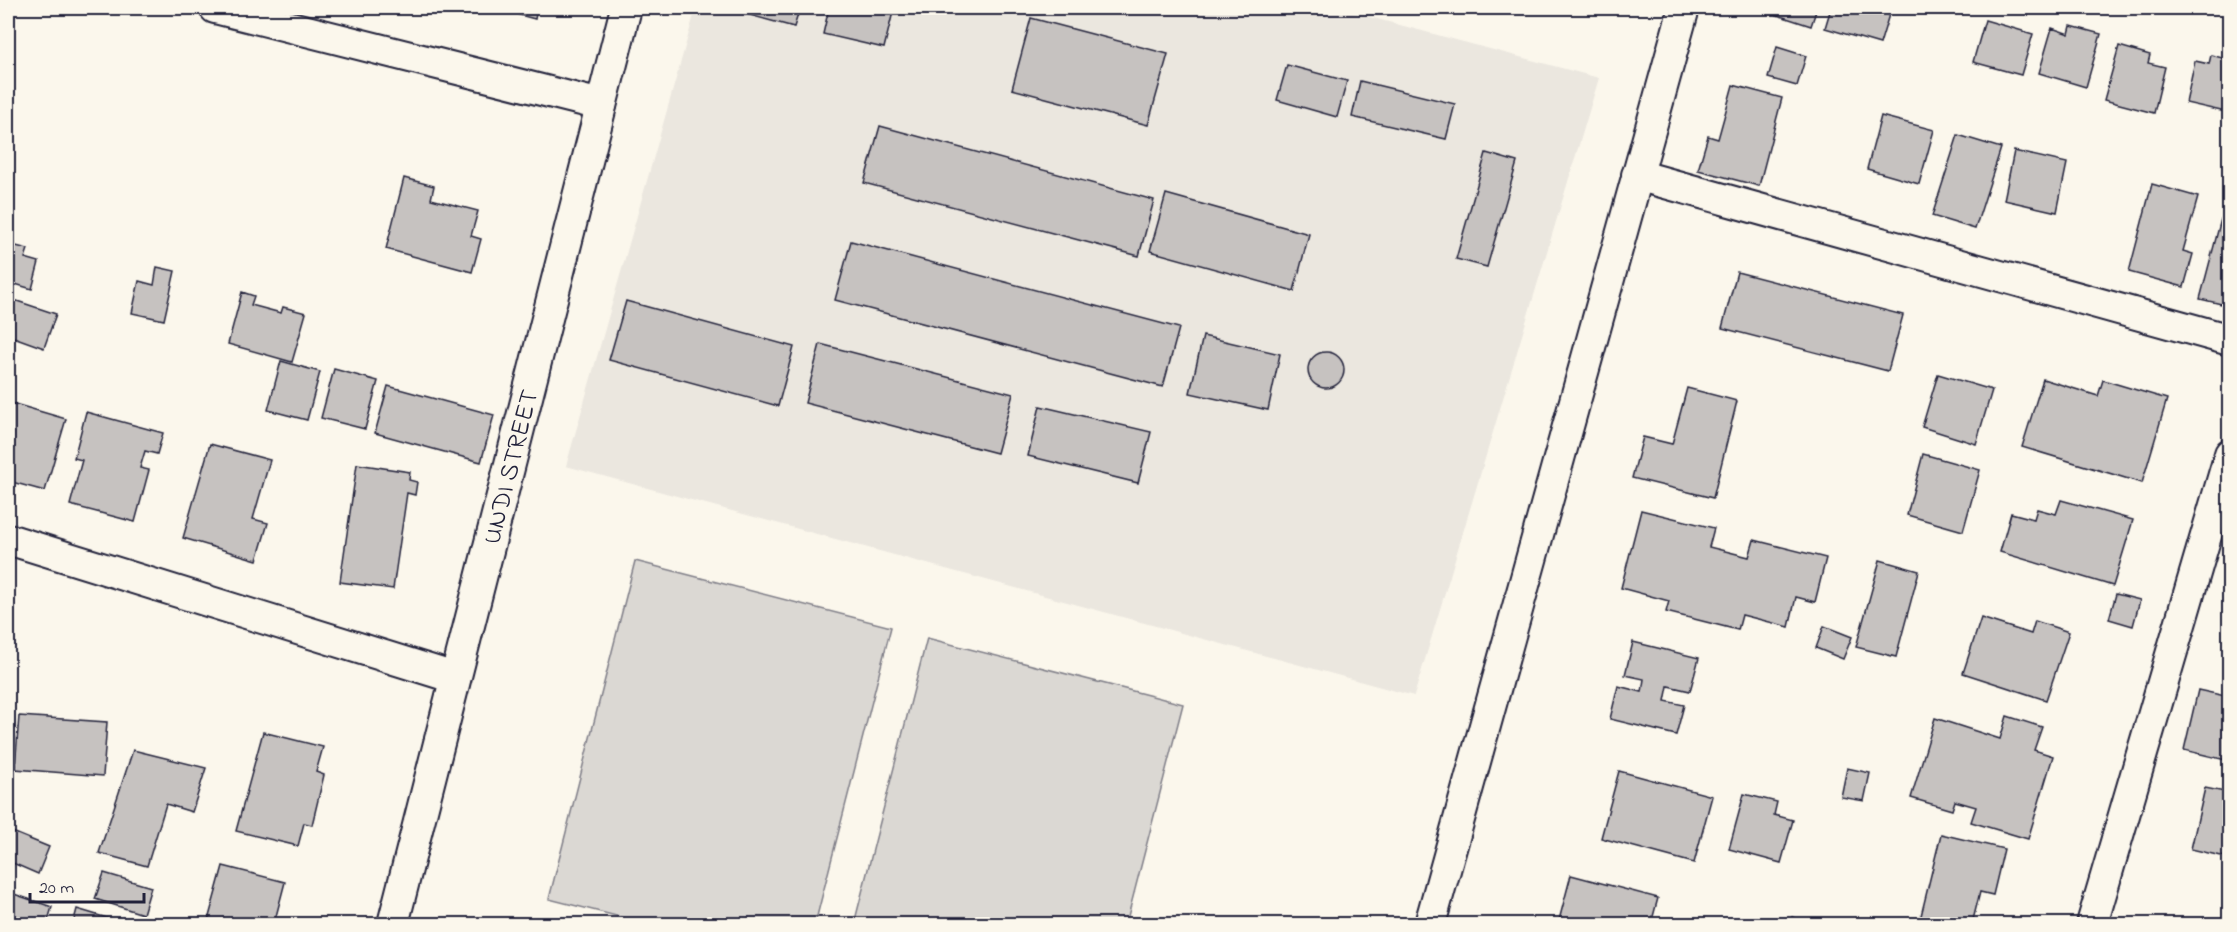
<svg xmlns="http://www.w3.org/2000/svg" width="2237" height="932" font-family="'Indie Flower',sans-serif">
	<style>
		.built { fill: #ebe7df }
		.green { fill: #dbd8d3; stroke: #7e7d87; stroke-width: 1.5 }
		.building { fill: #c6c2c0; stroke: #22223b; stroke-width: 1.5 }
		.lines { fill: none; stroke-linecap: round; stroke-linejoin: round }
		.street-casing { stroke: #22223b; stroke-width: 34 }
		.street { stroke: #fbf7ec; stroke-width: 30 }
		.labels { text-anchor: middle; stroke-width: 4.5; stroke-linejoin: round; paint-order: stroke }
		.street-label { font-size: 26px; fill: #22223b; stroke: #fbf7ec }
	</style>
	<rect width="100%" height="100%" fill="#fbf7ec"/>
	<filter id="ink" filterUnits="userSpaceOnUse"><feTurbulence type="fractalNoise" baseFrequency=".0167" numOctaves="2"/><feDisplacementMap in="SourceGraphic" scale="12" xChannelSelector="R" yChannelSelector="G"/><feConvolveMatrix kernelMatrix="1 2 1 2 8 2 1 2 1" color-interpolation-filters="sRGB"/></filter>
	<g filter="url(#ink)">
		<path class="built" d="M696 8H1336L1599 78 1414 696 566 466Z"/>
		<path class="green" d="M635 561 891 627 815 924H648L549 899Z
			M927 638 1183 704 1126 924H854Z"/>
		<path class="building" d="M493 8H537L535 19Z
			M731 8H800L794 27 731 10Z
			M829 8H894L884 48 823 34Z
			M1772 8H1817L1811 26 1771 13Z
			M1831 8H1891L1880 44 1825 28Z
			M1031 18 1168 54 1148 125 1012 89Z
			M1985 20 2033 34 2021 75 1973 62Z
			M2071 26 2101 34 2086 87 2039 73 2052 28 2069 34Z
			M2119 46 2150 55 2148 63 2165 67 2154 113 2104 100Z
			M1777 47 1806 56 1797 86 1768 78Z
			M2211 55 2230 60V113L2186 103 2195 61 2209 64Z
			M1287 65 1347 81 1337 117 1277 100Z
			M1360 81 1455 104 1446 139 1352 117Z
			M1733 85 1782 98 1759 186 1698 170 1708 136 1718 139Z
			M1881 116 1934 130 1919 184 1867 169Z
			M880 126 1154 200 1139 256 864 183Z
			M1958 135 2001 148 1975 229 1932 216Z
			M2014 151 2067 163 2057 212 2004 200Z
			M1486 153 1517 162 1487 267 1456 259Z
			M404 178 434 186 431 199 478 211 471 236 481 239 472 272 386 249Z
			M2152 184 2198 197 2183 251 2193 254 2184 287 2129 272Z
			M1166 194 1309 234 1294 291 1150 251Z
			M2221 219 2230 222V306L2200 299Z
			M851 241 1179 328 1163 387 835 300Z
			M8 244 28 249 25 258 39 262 32 289 8 282Z
			M157 267 175 271 164 320 132 313 139 281 154 285Z
			M1737 272 1903 315 1888 371 1722 328Z
			M242 292 254 296 251 305 281 313 283 307 306 313 292 362 228 344Z
			M8 298 56 314 44 348 8 335Z
			M626 301 794 347 778 406 609 360Z
			M1203 336 1280 354 1268 410 1190 393Z
			M820 344 1013 394 997 453 805 403Z
			M1308 370a18 18 0 1 1 36 0a18 18 0 1 1-36 0Z
			M281 361 320 372 307 420 268 410Z
			M334 369 378 381 365 429 321 418Z
			M1938 374 1992 390 1976 444 1922 427Z
			M2043 379 2098 396 2103 380 2167 399 2142 483 2022 447Z
			M388 386 494 415 481 462 375 433Z
			M1687 388 1737 401 1713 498 1632 478 1643 437 1672 444Z
			M8 402 66 419 45 491 8 481Z
			M1040 406 1151 432 1138 483 1028 456Z
			M86 412 163 433 157 454 145 451 140 468 149 470 135 522 70 505 82 460 74 458Z
			M210 444 270 460 253 519 268 523 257 560 183 538Z
			M1923 454 1980 470 1963 531 1907 515Z
			M357 464 410 472 409 480 417 482 415 495 407 493 393 589 340 582Z
			M2061 500 2133 520 2113 586 2000 552 2011 513 2034 519 2037 509 2056 514Z
			M1641 510 1714 528 1709 547 1749 557 1754 540 1826 558 1815 602 1796 597 1789 627 1742 615 1738 630 1666 612 1669 601 1621 588Z
			M1880 560 1919 571 1896 657 1856 647Z
			M2116 594 2140 600 2133 626 2109 619Z
			M1981 618 2031 634 2035 621 2069 632 2046 700 1963 673Z
			M1824 626 1852 637 1843 659 1816 648Z
			M1633 642 1699 658 1690 691 1668 686 1665 701 1684 705 1676 735 1610 719 1618 686 1642 692 1644 679 1625 675Z
			M2198 690 2230 697V761L2184 750Z
			M19 716 107 722 103 776 15 769Z
			M2007 716 2042 727 2034 750 2053 756 2028 839 1971 822 1976 807 1955 801 1952 810 1911 798 1935 718 2000 739Z
			M263 732 323 747 316 772 324 775 312 825 304 823 298 846 236 831Z
			M133 750 206 768 192 812 166 804 147 866 99 853Z
			M1847 768 1870 773 1864 801 1841 797Z
			M1619 771 1712 796 1694 863 1601 838Z
			M2205 788 2230 793V858L2191 849Z
			M1744 794 1777 802 1774 815 1793 820 1781 863 1729 849Z
			M10 831 49 847 38 874 8 861V836Z
			M1941 834 2004 849 1993 895 1980 892 1972 924H1919Z
			M223 866 285 882 274 924H207Z
			M104 873 151 887 143 914 95 899Z
			M1571 875 1658 898 1651 924H1558Z
			M8 892 52 907 47 924H8Z
			M77 909 127 924H73Z
			M1792 917 1810 924H1789Z"/>
		<g class="lines">
			<defs>
				<g id="street">
					<path d="M215 8 601 105"/>
					<path d="M1637 175 2230 340"/>
					<path d="M8 539 455 678"/>
					<path id="s1" d="M393 924 626 8"/>
					<path d="M1430 924 1684 8"/>
					<path d="M2092 924 2230 454"/>
				</g>
			</defs>
			<use href="#street" class="street-casing"/>
			<use href="#street" class="street"/>
		</g>
	</g>
	<g class="labels">
		<g class="street-label">
			<text dy="9" stroke="none"><textPath href="#s1" startOffset="472">UNDI STREET</textPath></text>
		</g>
	</g>
	<rect width="2237" height="932" fill="none" stroke="#fbf7ec" stroke-width="30"/>
	<rect x="15" y="15" width="2207" height="902" fill="none" stroke="#22223b" stroke-width="2" filter="url(#ink)"/>
	<path d="M30 893v9h114v-9" fill="none" stroke="#22223b" stroke-width="3"/>
	<text x="39" y="893" font-size="18" fill="#22223b" stroke="#fbf7ec" stroke-width="4.5" paint-order="stroke">20 m</text>
</svg>
